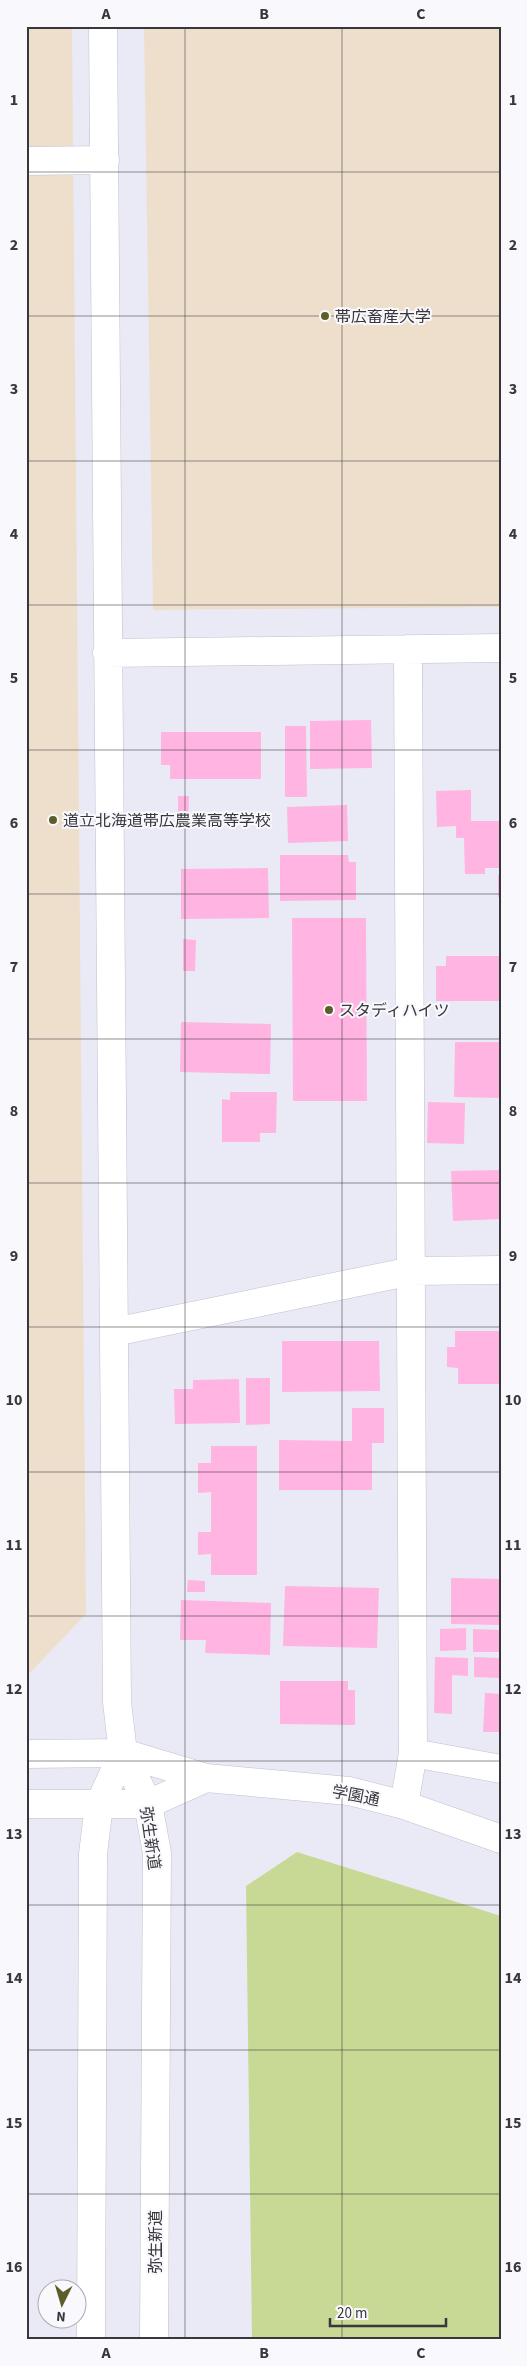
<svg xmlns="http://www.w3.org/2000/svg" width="527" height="2366" font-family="'Source Sans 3','Noto Sans JP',sans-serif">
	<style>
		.education { fill: #eedfcc }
		.green { fill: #c8d995 }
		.building { fill: #ffb4e1 }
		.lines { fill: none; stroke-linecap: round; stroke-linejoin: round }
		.minor-casing { stroke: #c0c0cc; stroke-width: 29 }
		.minor { stroke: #fff; stroke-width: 28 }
		.grid { fill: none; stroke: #38373c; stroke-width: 1; stroke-opacity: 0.55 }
		.poi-dot { fill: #5d5d2a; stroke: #f8f8fd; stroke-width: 2 }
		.labels { text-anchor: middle; stroke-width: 4; stroke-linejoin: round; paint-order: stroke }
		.poi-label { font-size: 16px; fill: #38373c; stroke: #f8f8fd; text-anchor: start }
		.street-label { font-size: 16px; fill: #38373c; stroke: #f8f8fd }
		.neatline { fill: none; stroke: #38373c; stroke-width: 2 }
		.grid-label { font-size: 16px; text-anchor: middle; font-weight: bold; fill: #38373c }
	</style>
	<rect width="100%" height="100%" fill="#eaeaf6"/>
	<path class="education" d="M26 26H72L86 1614 26 1677Z
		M144 26H501V607L153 610Z"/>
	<path class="green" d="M297 1852 501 1916V2340H252L246 1886Z"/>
	<path class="building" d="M371 720 372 768 310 769V721Z
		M285 726H306L307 797H285Z
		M161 732H261V779H170V765H161Z
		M471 790V821H501V868H485V874H465L464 838H456V826L437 827 436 791Z
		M178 796H189L188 828 178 827Z
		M347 805 348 841 288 843 287 807Z
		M280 855H348L349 862H356V900L280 901Z
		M268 868 269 918 181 919V869Z
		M498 875H501V897H498Z
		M292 918H366L367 1101H293Z
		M183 939 196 940 195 971H183Z
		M446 956H501V1001H436V966H446Z
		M181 1022 271 1024 270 1074 180 1072Z
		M455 1042H501V1098L454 1097Z
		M230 1092H277L276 1133H260V1142H222V1099L230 1100Z
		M428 1102 465 1103 464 1144 427 1143Z
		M501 1170V1219L453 1221 451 1171Z
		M455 1331H501V1384H458V1368L447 1367V1347H455Z
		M282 1341H379L380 1391 282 1392Z
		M246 1378H270V1424L246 1425Z
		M239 1379 240 1423 175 1424 174 1389H193V1380Z
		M352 1408H384V1443H372V1490H279V1440L352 1441Z
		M211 1446H257V1575H211V1554L198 1555V1532H211V1492L198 1493V1463H211Z
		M451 1578 501 1579V1625L451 1624Z
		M188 1580 205 1581V1592H187Z
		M285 1586 379 1588 377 1648 283 1646Z
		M181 1600 271 1603 270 1655 205 1653 206 1640H180Z
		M466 1628V1650L440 1651V1629Z
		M473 1629 501 1630V1652H473Z
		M435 1657 468 1658V1676L452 1675V1714L434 1713Z
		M474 1657 499 1658V1678L474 1677Z
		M280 1681H348V1690H355V1725L280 1724Z
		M485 1693 501 1694V1732H483Z"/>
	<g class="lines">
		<defs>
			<path id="minor" d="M103 26 117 1702 123 1753 148 1804 157 1853 154 2340
				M26 161 105 160
				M107 653 501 648
				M114 1332 412 1271 501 1270
				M413 1753 501 1769
				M26 1754 123 1753 206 1778 349 1791 404 1805 501 1839
				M26 1804H148L206 1778
				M404 1805 413 1753 408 649
				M91 2340 93 1854 99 1805 123 1753"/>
		</defs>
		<use href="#minor" class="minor-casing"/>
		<use href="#minor" class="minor"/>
	</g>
	<path class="grid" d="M185 26V2340M342 26V2340M26 172H501M26 316H501M26 461H501M26 605H501M26 750H501M26 894H501M26 1039H501M26 1183H501M26 1327H501M26 1472H501M26 1616H501M26 1761H501M26 1905H501M26 2050H501M26 2194H501"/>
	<g class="poi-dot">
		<circle cx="325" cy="316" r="5"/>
		<circle cx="53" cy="820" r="5"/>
		<circle cx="329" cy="1010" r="5"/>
	</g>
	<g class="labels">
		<g class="poi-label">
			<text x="335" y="322">帯広畜産大学</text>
			<text x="63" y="826">道立北海道帯広農業高等学校</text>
			<text x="339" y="1016">スタディハイツ</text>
		</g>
		<g class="street-label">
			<text transform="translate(356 1795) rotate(11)" y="6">学園通</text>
			<text transform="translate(151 1838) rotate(82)" y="6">弥生新道</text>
			<text transform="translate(155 2242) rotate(-90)" y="6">弥生新道</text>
		</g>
	</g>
	<rect width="527" height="2366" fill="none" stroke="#f8f8fd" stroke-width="55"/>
	<g transform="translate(62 2304) rotate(185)"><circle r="24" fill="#f8f8fd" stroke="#ababb0"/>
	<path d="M0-4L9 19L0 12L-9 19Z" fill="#5d5d2a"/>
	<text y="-8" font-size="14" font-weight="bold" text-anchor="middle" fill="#38373c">N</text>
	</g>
	<path d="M330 2318v8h116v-8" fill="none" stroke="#38373c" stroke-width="2.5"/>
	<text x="337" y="2318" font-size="15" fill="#38373c" stroke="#f8f8fd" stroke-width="4" paint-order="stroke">20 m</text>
	<rect x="28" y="28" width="472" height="2310" class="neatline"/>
	<g class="grid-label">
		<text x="106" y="19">A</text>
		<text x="264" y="19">B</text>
		<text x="421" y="19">C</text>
		<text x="14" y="105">1</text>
		<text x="513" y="105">1</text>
		<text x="14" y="250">2</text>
		<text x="513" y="250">2</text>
		<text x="14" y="394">3</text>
		<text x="513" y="394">3</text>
		<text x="14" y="539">4</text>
		<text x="513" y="539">4</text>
		<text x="14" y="683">5</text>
		<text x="513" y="683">5</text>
		<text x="14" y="828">6</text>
		<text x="513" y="828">6</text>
		<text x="14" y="972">7</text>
		<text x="513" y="972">7</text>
		<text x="14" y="1116">8</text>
		<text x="513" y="1116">8</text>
		<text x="14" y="1261">9</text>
		<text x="513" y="1261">9</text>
		<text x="14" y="1405">10</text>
		<text x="513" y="1405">10</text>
		<text x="14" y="1550">11</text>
		<text x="513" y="1550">11</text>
		<text x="14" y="1694">12</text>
		<text x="513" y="1694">12</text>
		<text x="14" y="1839">13</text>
		<text x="513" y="1839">13</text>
		<text x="14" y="1983">14</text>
		<text x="513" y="1983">14</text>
		<text x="14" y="2128">15</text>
		<text x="513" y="2128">15</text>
		<text x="14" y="2272">16</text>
		<text x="513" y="2272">16</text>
		<text x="106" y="2358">A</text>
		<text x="264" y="2358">B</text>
		<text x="421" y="2358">C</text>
	</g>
</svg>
